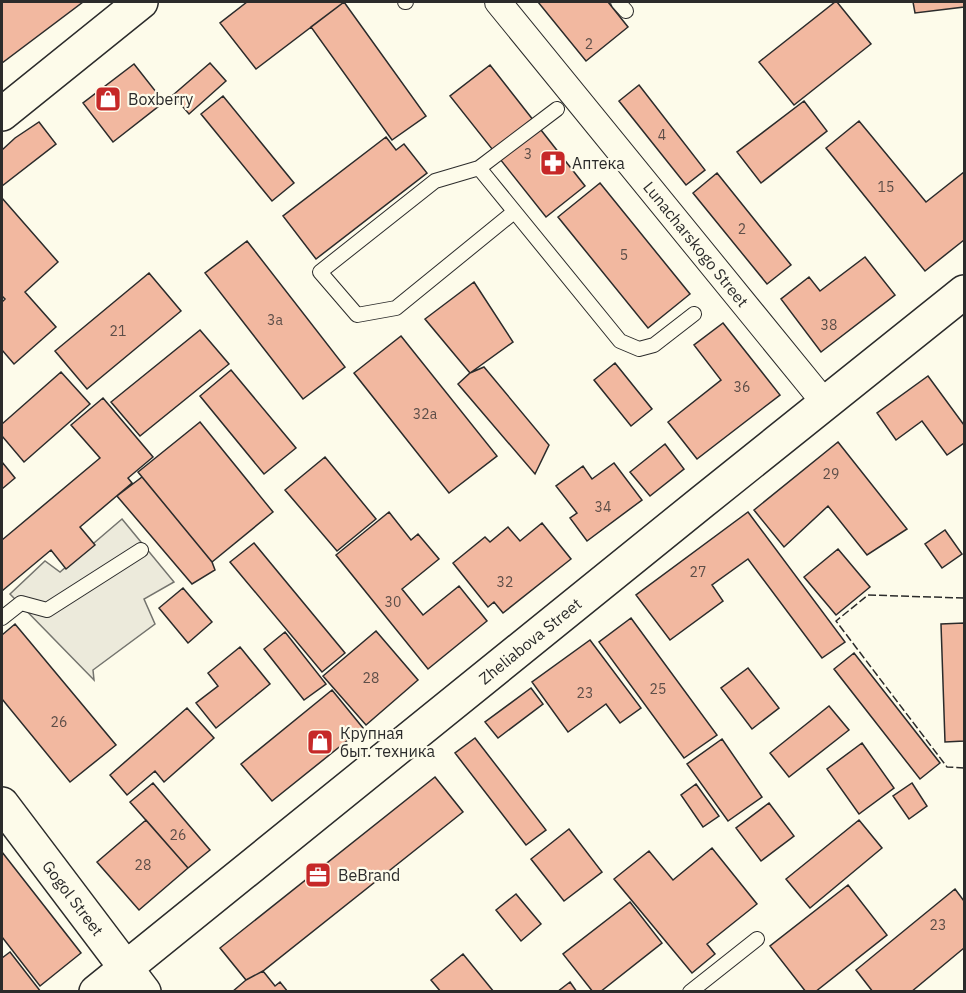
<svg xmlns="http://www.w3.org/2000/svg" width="966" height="993" font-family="'IBM Plex Sans',sans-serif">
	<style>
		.parking { fill: #eceadb; stroke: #74746e; stroke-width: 1.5 }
		.building { fill: #f2b8a0; stroke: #2b2b2b; stroke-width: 1.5 }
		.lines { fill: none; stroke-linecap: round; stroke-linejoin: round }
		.service-casing { stroke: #2b2b2b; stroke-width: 16 }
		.minor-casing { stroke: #2b2b2b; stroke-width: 28 }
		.secondary-casing { stroke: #2b2b2b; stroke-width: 36 }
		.service { stroke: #fdfbea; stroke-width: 14 }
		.minor { stroke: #fdfbea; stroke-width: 26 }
		.secondary { stroke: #fdfbea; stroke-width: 33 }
		.fence { stroke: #2b2b2b; stroke-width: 1.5; stroke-dasharray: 8 3; stroke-linecap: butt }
		.labels { text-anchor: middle; stroke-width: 4.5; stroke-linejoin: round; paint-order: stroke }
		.number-label { font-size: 14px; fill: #5d4e48 }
		.poi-label { font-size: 16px; fill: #2b2b2b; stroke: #fdfbea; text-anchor: start }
		.street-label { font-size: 16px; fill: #2b2b2b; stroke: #fdfbea }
	</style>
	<rect width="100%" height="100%" fill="#fdfbea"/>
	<path class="parking" d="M122 519 174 582 144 599 155 624 93 670 94 680 10 594 45 561 60 572Z"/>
	<path class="building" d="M2 2H83L2 63Z
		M247 2H344L256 69 220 23Z
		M344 2 426 116 392 140 311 27Z
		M538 2H608L628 27 586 61Z
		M835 2H837L871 44 794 105 759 62Z
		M913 2H964V7L915 13Z
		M210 63 226 81 189 114 173 95Z
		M134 64 164 102 113 142 83 103Z
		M490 65 585 186 546 217 450 96Z
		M639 85 705 170 686 185 619 101Z
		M223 96 294 183 272 201 201 114Z
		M804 101 827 131 761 183 737 152Z
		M859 121 926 202 964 172V240L925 271 826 148Z
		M39 122 56 144 2 186V150L15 138Z
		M386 137 396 150 404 144 427 173 316 259 283 216Z
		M717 173 791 265 767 284 693 193Z
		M600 183 690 294 648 328 558 217Z
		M2 198 58 262 25 292 56 327 14 364 2 350V302L5 299 2 296Z
		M247 241 345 367 303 399 205 273Z
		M865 257 895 295 821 352 781 299 809 277 820 291Z
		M149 273 181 311 87 389 55 351Z
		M474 282 513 342 470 373 425 319Z
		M723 323 780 395 697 459 668 422 721 380 694 345Z
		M200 330 229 364 140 436 111 402Z
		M401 336 497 456 449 493 354 373Z
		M615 363 652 409 631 426 594 380Z
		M484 367 549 445 535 474 458 384 470 373Z
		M231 370 296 448 264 474 200 396Z
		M61 372 90 404 24 462 2 436V424Z
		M928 376 964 425V443L947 455 922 421 896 440 877 413Z
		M103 398 153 457 128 478 132 483 80 527 95 545 66 569 51 550 2 591V540L100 458 71 425Z
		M200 422 273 512 212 562 138 472Z
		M838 442 907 529 867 555 828 506 784 547 754 510Z
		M665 444 684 469 650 496 630 472Z
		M325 457 376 519 337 551 285 490Z
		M2 462 15 478 2 489Z
		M614 463 642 500 587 541 570 518 577 513 556 486 583 466 592 479Z
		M142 477 212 562 215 570 192 584 117 496Z
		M389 512 411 540 418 534 439 559 402 589 423 615 459 586 487 621 428 669 336 555Z
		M748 512 845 642 822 658 748 559 712 585 723 601 670 640 636 595Z
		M542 523 571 559 503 613 494 602 488 607 453 563 485 537 490 542 508 527 520 541Z
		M945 530 962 554 942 568 925 544Z
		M254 543 345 653 322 672 230 562Z
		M838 549 870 587 836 615 804 577Z
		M183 588 212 622 188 643 159 608Z
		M631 618 717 735 684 758 599 642Z
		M964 623V741L945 742 941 624Z
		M15 624 116 745 70 782 2 699V635Z
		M376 631 418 680 366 725 323 676Z
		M285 632 326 684 304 700 264 649Z
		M590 640 641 708 620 723 606 704 568 732 532 682Z
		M240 647 270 684 216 728 196 703 218 686 208 673Z
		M854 653 940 763 920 779 834 669Z
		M748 668 779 708 752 729 721 688Z
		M531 688 543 704 498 738 485 722Z
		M332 690 363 728 272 801 241 764Z
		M829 706 849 730 789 777 770 753Z
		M187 708 214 738 164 782 155 771 127 795 110 775Z
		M475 738 546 830 526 845 455 753Z
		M722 739 762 797 728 821 687 764Z
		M862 743 894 788 859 814 827 769Z
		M435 777 463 812 263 971 246 980 220 948Z
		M153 783 210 850 188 868 130 802Z
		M912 783 927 806 909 819 893 796Z
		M696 784 719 816 703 827 681 795Z
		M769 803 794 836 761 861 736 828Z
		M146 820 188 868 139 910 97 862Z
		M859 820 882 848 810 908 786 879Z
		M569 829 602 872 564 901 531 859Z
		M712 848 757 904 707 944 715 954 692 973 614 879 649 851 673 880Z
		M2 852 81 953 40 986 2 937Z
		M848 885 887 935 815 992H806L770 946Z
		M955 889 964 901V948L911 992H873L856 970Z
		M516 894 541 924 521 941 496 910Z
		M630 902 662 943 600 992H593L563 954Z
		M10 952 41 992H2V958Z
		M463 954 494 992H441L431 980Z
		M263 971 275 986 280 982 288 992H232L246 980Z
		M570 982 577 992H557Z"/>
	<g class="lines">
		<defs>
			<path id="service" d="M405 2H406
				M618 2 626 11
				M479 168 620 341 639 349 654 345 694 314
				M514 212 396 308 357 315 320 272 435 181 479 168 557 109
				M2 618 21 603 47 610 141 550
				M690 992 757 939"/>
			<path id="minor" d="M498 2 825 403"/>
			<path id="secondary" d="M2 114 141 2
				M2 804 144 992
				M96 992 702 502 964 292"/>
		</defs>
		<use href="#service" class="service-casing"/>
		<use href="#minor" class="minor-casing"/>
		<use href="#secondary" class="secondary-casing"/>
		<use href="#service" class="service"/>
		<use href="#minor" class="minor"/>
		<use href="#secondary" class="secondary"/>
		<path class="fence" d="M964 598 868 595 836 621 947 767 964 768"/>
	</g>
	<defs>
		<symbol id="shop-square" viewBox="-11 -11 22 22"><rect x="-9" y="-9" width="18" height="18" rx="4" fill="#c62828" stroke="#fdfbea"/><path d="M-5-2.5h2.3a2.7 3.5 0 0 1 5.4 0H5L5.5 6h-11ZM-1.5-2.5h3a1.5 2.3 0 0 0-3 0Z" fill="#fff"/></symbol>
		<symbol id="pharmacy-square" viewBox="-11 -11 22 22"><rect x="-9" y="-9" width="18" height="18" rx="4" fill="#c62828" stroke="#fdfbea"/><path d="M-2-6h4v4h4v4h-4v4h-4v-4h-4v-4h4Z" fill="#fff"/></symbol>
		<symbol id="office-square" viewBox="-11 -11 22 22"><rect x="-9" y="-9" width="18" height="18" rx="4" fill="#c62828" stroke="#fdfbea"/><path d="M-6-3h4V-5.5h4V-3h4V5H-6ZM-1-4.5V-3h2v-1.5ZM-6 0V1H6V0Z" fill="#fff"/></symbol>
	</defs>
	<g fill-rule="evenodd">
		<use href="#shop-square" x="93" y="84" width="30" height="30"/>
		<use href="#pharmacy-square" x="538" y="148" width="30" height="30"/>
		<use href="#shop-square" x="305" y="727" width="30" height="30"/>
		<use href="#office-square" x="303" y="860" width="30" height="30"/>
	</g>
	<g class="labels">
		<g class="number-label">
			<text x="589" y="49">2</text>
			<text x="662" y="140">4</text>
			<text x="528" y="159">3</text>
			<text x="886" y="192">15</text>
			<text x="742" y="234">2</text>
			<text x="624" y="260">5</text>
			<text x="275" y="325">3а</text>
			<text x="829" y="330">38</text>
			<text x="118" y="336">21</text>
			<text x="742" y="392">36</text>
			<text x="425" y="419">32а</text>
			<text x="831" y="479">29</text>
			<text x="603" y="512">34</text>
			<text x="698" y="577">27</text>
			<text x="505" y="587">32</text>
			<text x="393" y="607">30</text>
			<text x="371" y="683">28</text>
			<text x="658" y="694">25</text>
			<text x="585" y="698">23</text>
			<text x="59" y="727">26</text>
			<text x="178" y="840">26</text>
			<text x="143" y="870">28</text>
			<text x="938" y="930">23</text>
		</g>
		<g class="poi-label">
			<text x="128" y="105">Boxberry</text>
			<text x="572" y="169">Аптека</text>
			<text x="340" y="739">Крупная<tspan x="340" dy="18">быт. техника</tspan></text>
			<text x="338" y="881">BeBrand</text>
		</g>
		<g class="street-label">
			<text transform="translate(696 244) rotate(51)" y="6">Lunacharskogo Street</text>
			<text transform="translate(530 641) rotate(-39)" y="6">Zheliabova Street</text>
			<text transform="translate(73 898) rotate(53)" y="6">Gogol Street</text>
		</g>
	</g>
	<rect width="966" height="993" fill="none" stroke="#2b2b2b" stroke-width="6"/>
</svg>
